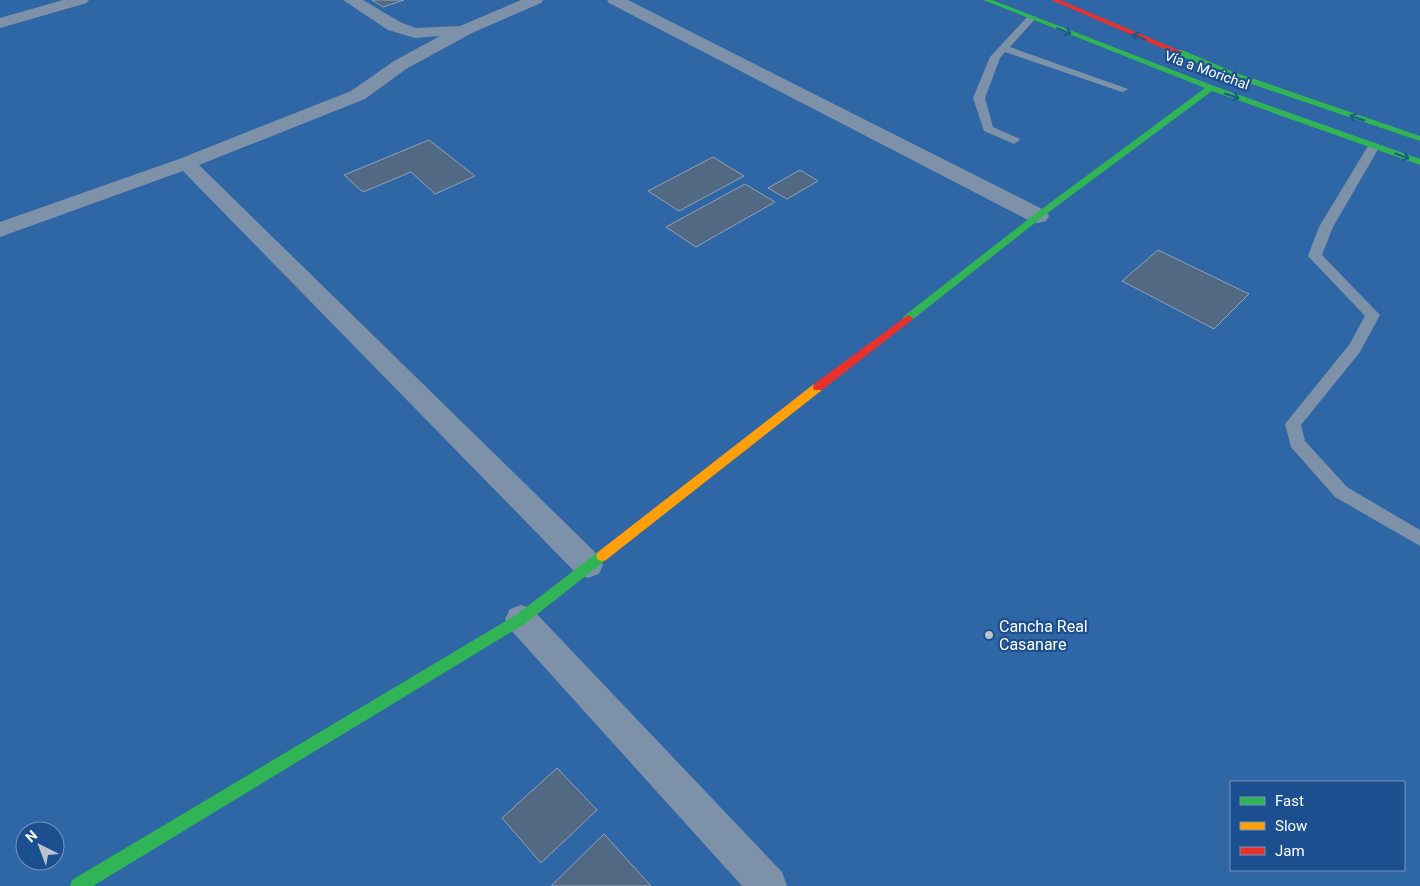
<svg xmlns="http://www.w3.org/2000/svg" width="1420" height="886" font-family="Roboto,sans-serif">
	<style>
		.green { fill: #2f66a5; fill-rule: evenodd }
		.building { fill: #526984; stroke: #92a2b6 }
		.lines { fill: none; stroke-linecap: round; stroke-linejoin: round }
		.lane { fill: #7d92a8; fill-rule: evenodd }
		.street { fill: #7d92a8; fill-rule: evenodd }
		.fast { fill: #30b455; fill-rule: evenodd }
		.slow { fill: #ff9f0a; fill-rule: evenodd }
		.jam { fill: #e5322d; fill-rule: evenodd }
		.oneway { stroke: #1d5989 }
		.poi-dot { fill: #b9c2ce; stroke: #1b4f8f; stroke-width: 2 }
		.labels { text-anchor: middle; stroke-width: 4.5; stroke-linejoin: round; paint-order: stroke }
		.far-street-label { font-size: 14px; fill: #fff; stroke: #1b4f8f }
		.poi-label { font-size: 16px; fill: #fff; stroke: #1b4f8f; text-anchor: start }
	</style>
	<rect width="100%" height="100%" fill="#365274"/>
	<path class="green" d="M0 0H1420V886H0ZM1231 782H1404V870H1231ZM25 831H55V861H25Z"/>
	<path class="building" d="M372 0H404L383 7Z
		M429 140 475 176 435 194 411 172 363 192 344 175Z
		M713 157 744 176 679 211 648 191Z
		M800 170 818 181 787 199 768 188Z
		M745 184 775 202 696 247 666 227Z
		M1158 250 1249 294 1214 329 1122 281Z
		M557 768 597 810 541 863 502 818Z
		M604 834 651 886H551Z"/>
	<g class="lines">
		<path class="lane" d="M1029 15 1037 17 1010 47 1128 89 1123 92 1119 91 1005 52 1000 58 985 98 993 127 1018 138 1020 140 1014 144 984 131 973 98 990 57Z
			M1374 142 1380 146 1333 227 1322 255 1380 315 1360 352 1301 425 1305 441 1347 487 1420 530V546L1335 497 1291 447 1285 424 1349 345 1365 316 1308 256 1319 227 1368 146Z"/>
		<path class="street" d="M63 0H89L87 3 0 28V18Z
			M343 0H363L400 22 416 28 460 26 521 0H543L541 3 472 33 406 69 365 99 199 165 599 556 603 565 599 574 588 578 577 574 183 171 0 237V222L179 159 351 91 394 61 440 36 415 38 388 30Z
			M607 0H628L1046 211 1049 216 1046 221 1038 223 1030 221 609 3Z
			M521 605 532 609 782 872 787 886H742L510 629 505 619 510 609Z"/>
		<path class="fast" d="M983 0H992L1214 86 1420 159V165L1212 91 1041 218 912 320H904L903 318 904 316 1035 214 1205 88Z
			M1176 50H1182L1234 72 1420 136V141L1228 76 1176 54Z
			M602 551 606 552 608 556 606 560 526 623 93 886H70L72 880 516 615 598 552Z"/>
		<path class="slow" d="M818 383 822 384 823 387 822 390 606 560 602 561 598 560 596 556 598 552 814 384Z"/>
		<path class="jam" d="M1051 0H1060L1183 52 1176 54Z
			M908 315 913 318 912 320 822 390H814L813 387 814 384Z"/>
	</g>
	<defs><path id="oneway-shaft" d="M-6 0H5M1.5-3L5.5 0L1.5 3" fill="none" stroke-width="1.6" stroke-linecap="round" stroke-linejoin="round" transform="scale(1.25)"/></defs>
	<g class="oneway">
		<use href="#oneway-shaft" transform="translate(1064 31) rotate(22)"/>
		<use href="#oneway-shaft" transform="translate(1139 37) rotate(-158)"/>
		<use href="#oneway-shaft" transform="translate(1232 96) rotate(19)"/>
		<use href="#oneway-shaft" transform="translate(1357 118) rotate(-161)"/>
		<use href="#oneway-shaft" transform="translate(1402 156) rotate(20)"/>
	</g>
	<circle class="poi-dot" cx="989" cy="635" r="5"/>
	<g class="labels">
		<g class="far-street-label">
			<text transform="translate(1207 70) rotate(20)" y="5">Vía a Morichal</text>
		</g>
		<g class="poi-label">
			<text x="999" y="632">Cancha Real<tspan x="999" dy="18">Casanare</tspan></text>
		</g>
	</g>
	<rect x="1230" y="781" width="175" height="90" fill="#1b4f8f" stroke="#7695bc"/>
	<rect x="1240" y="797" width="25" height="8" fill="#30b455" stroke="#7695bc"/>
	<text x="1275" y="806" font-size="15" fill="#ffffff">Fast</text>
	<rect x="1240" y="822" width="25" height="8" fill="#ff9f0a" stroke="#7695bc"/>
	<text x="1275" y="831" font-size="15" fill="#ffffff">Slow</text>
	<rect x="1240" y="847" width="25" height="8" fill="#e5322d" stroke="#7695bc"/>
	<text x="1275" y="856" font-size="15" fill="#ffffff">Jam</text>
	<g transform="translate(40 846) rotate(318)"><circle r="24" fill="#1b4f8f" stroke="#7695bc"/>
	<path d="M0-4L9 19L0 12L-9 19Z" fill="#b9c2ce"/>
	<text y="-8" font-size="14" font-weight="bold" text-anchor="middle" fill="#ffffff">N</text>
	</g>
</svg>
